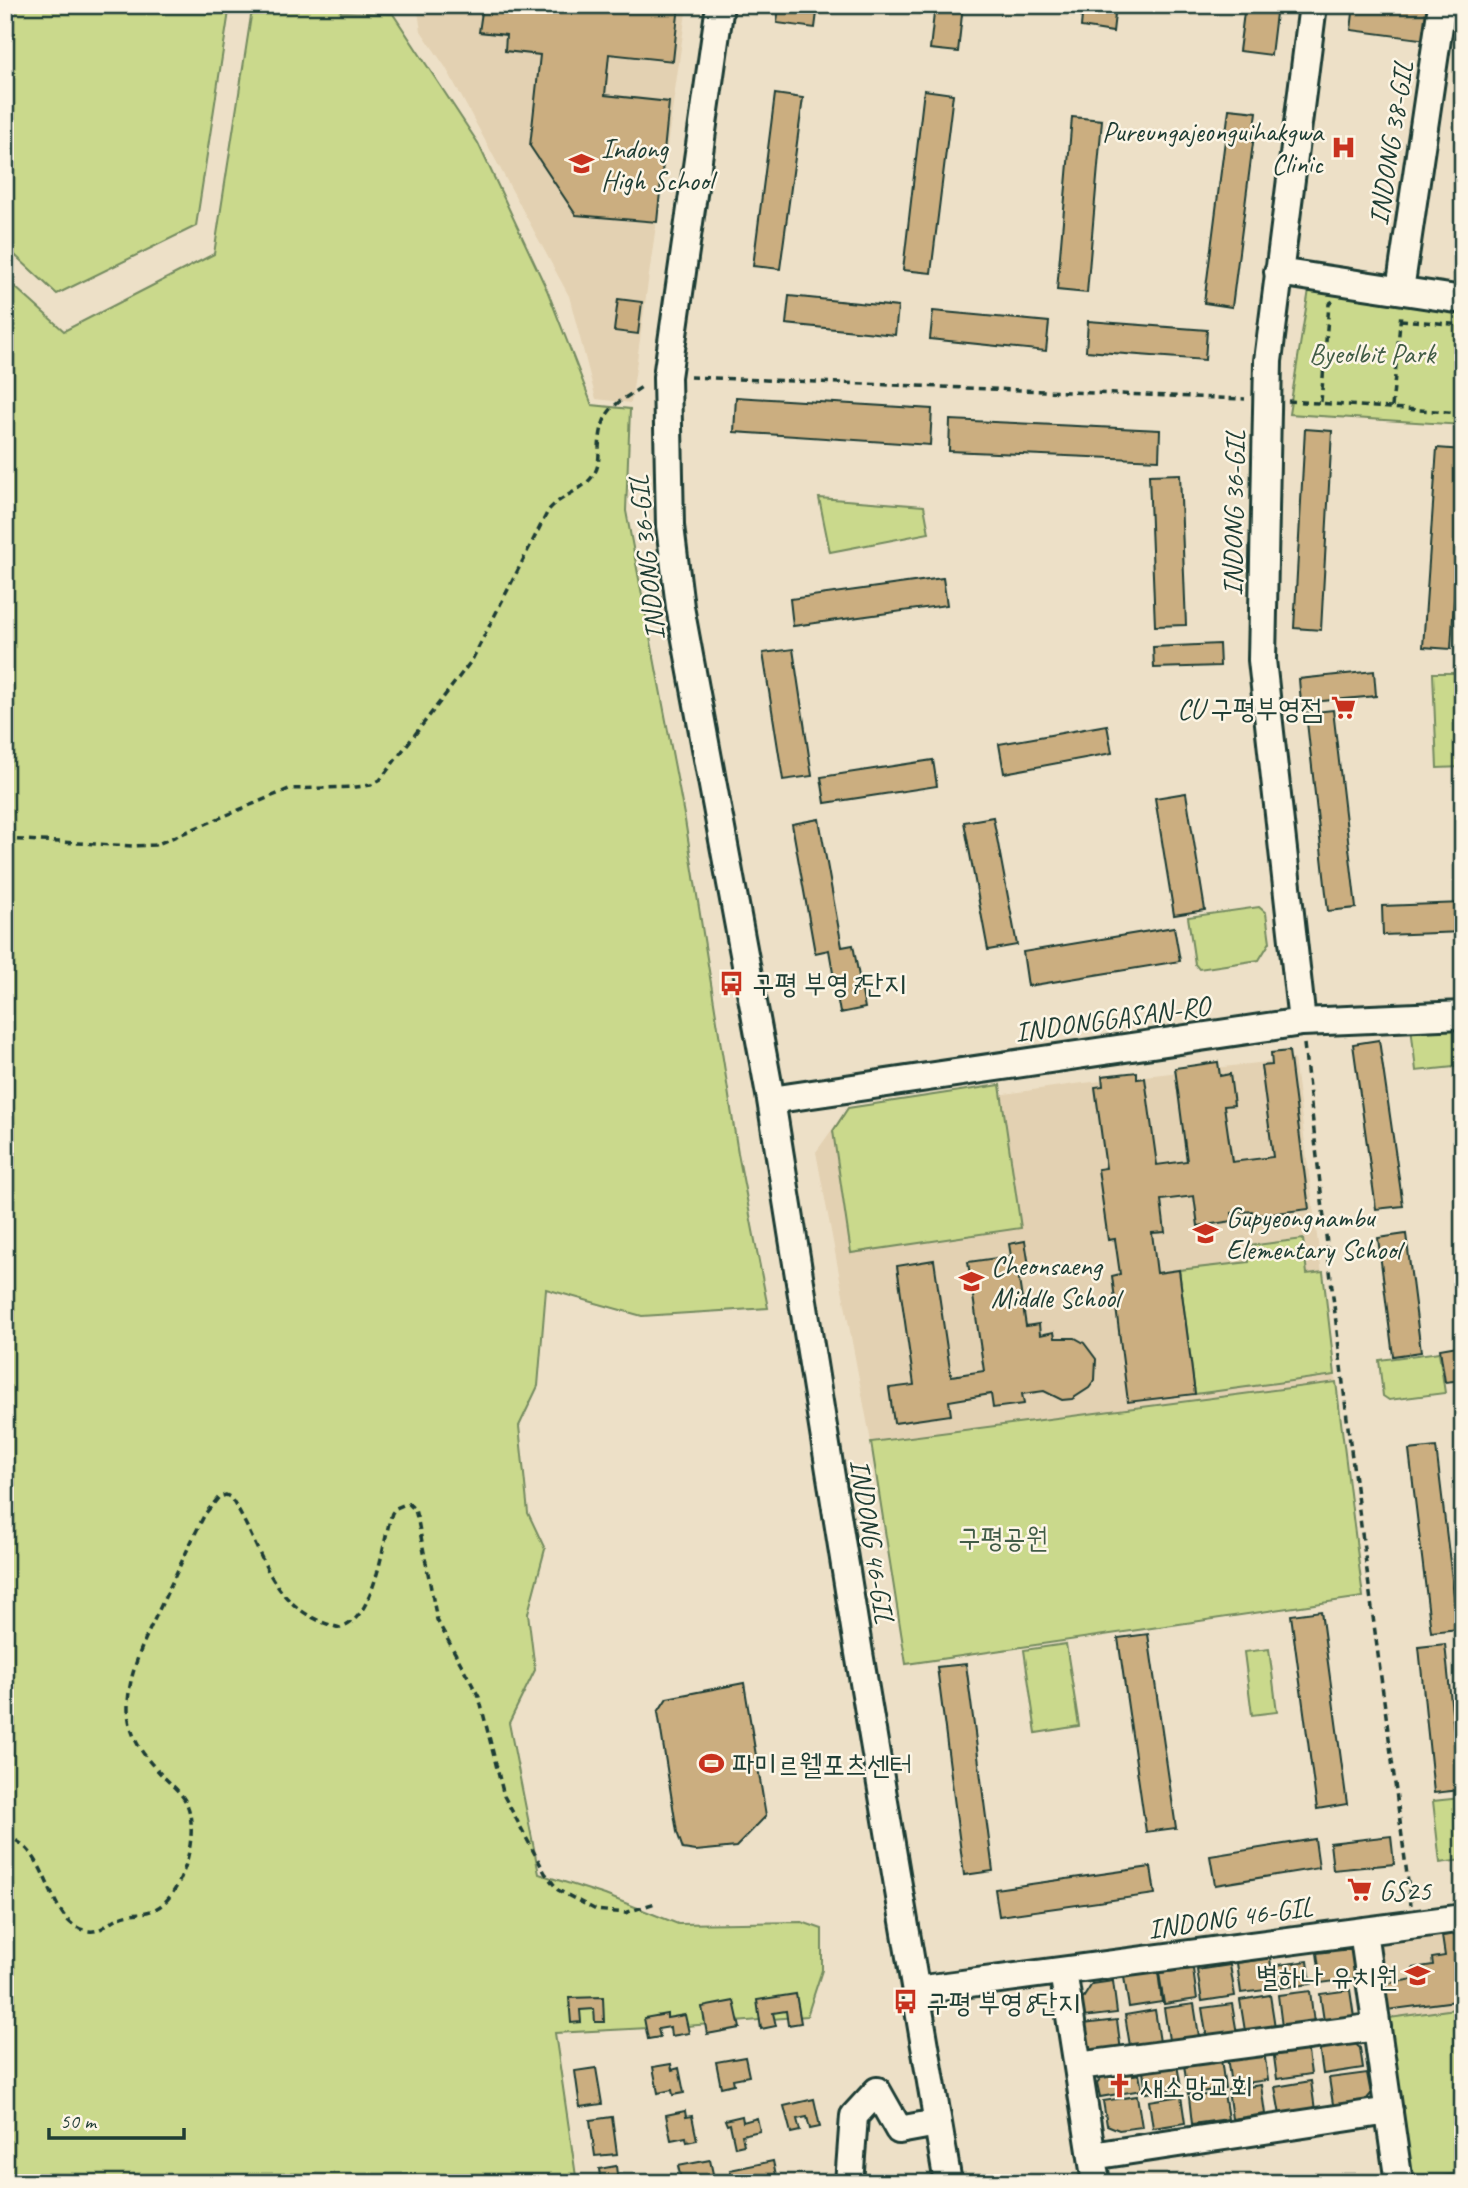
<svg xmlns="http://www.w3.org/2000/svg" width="1468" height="2188" font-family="Caveat,'Poor Story',sans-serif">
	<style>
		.built { fill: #e3d1b2 }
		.green { fill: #cad98c; stroke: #748b60; stroke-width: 2 }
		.building { fill: #cbae80; stroke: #1f3d34; stroke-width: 2 }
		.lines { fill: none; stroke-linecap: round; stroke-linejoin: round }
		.minor-casing { stroke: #1f3d34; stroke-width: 32 }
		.path { stroke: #1f3d34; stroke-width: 3.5; stroke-dasharray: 7 5; stroke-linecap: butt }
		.minor { stroke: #fcf5e5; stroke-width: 26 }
		.labels { text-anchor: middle; stroke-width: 5; stroke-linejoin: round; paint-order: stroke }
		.poi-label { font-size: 28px; fill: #1f3d34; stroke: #fcf5e5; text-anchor: start }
		.street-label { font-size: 28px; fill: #1f3d34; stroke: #fcf5e5 }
		.park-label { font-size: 28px; fill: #415c46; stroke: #fcf5e5 }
	</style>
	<rect width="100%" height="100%" fill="#ede0c7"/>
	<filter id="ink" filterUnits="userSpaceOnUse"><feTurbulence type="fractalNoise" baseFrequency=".0143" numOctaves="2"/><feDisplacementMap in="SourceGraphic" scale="14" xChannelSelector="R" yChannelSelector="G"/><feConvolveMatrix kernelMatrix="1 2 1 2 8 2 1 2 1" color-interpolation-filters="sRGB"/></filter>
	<g filter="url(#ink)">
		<path class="built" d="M417 5H687L631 403 596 399 569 296 446 68 421 31Z
			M1294 1059 1336 1382 871 1442 816 1152 841 1117 1075 1084Z
			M1463 1928V2010L1380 2022 1369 1941Z"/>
		<path class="green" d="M5 5H230L196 226 57 294 5 246Z
			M261 5H338L341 12 393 14 478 143 547 290 592 405 630 409 626 511 685 820 738 1153 768 1308 642 1316 546 1289 538 1386 519 1426 528 1513 545 1549 528 1613 535 1670 509 1723 539 1874 605 1895 678 1924 802 1922 822 1929V1970L807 2016 686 2026 555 2033 577 2183H5V278L64 331 214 254 251 16Z
			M1311 277 1463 296V425L1289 414Z
			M819 498 924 506 929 533 830 552Z
			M1433 673H1463V767L1437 768Z
			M1259 907 1266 913 1270 942 1259 960 1199 969 1195 964 1188 917Z
			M1463 1020V1066L1416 1071 1411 1026Z
			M1000 1085 1021 1228 851 1253 833 1131 848 1108Z
			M1303 1239 1307 1274 1323 1272 1335 1375 1195 1394 1179 1270 1249 1262 1248 1246Z
			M1439 1352 1445 1393 1389 1400 1383 1396 1379 1360Z
			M1336 1382 1363 1597 906 1664 871 1442Z
			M1066 1644 1079 1726 1036 1733 1024 1650Z
			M1269 1649 1277 1712 1252 1715 1244 1652Z
			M1461 1798 1463 1860 1440 1863 1433 1801Z
			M1463 2008V2173L1419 2179 1410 2167 1389 2018Z"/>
		<path class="building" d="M483 5H679L673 61 609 54 605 95 669 102 657 222 576 215 530 146 540 55 505 51 506 35 479 32Z
			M779 5H818L815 28 777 23Z
			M935 5H963L958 52 930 49Z
			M1083 5H1116L1113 32 1081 27Z
			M1245 5H1277L1271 55 1239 51Z
			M1354 5H1432L1427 40 1351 30Z
			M924 90 953 94 931 273 903 270Z
			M775 94 803 98 780 269 753 266Z
			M1229 109 1257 112 1232 307 1204 303Z
			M1072 117 1102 120 1087 293 1057 290Z
			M789 296 898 307 895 335 786 324Z
			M618 299 642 302 638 334 614 331Z
			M933 311 1049 322 1046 351 930 339Z
			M1088 321 1207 330 1205 360 1086 351Z
			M736 397 932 409 930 445 734 432Z
			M950 420 1160 430 1159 460 949 451Z
			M1305 429 1332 431 1321 630 1294 628Z
			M1437 448 1463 450 1451 649 1423 647Z
			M1180 474 1186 625 1155 626 1149 475Z
			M943 578 947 605 793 626 790 599Z
			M1219 644 1220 666 1154 668 1153 647Z
			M793 649 812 776 783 780 763 653Z
			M1374 671 1376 696 1301 703 1299 679Z
			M1333 710 1356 908 1328 911 1306 713Z
			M1107 725 1112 753 1004 773 999 744Z
			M933 760 937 786 825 803 821 777Z
			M1186 793 1205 910 1174 915 1155 798Z
			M993 817 1017 945 988 950 964 822Z
			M819 819 842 947 853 945 865 1008 840 1013 829 950 815 953 792 824Z
			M1463 903V932L1383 935 1382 906Z
			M1174 927 1180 961 1028 986 1023 952Z
			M1379 1040 1403 1206 1376 1209 1353 1044Z
			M1289 1051 1309 1209 1252 1216V1211L1232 1213 1233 1221 1198 1226 1194 1196 1161 1200 1165 1232 1152 1233 1157 1273 1179 1270 1195 1394 1128 1402 1112 1276 1120 1274 1115 1239 1108 1240 1098 1169 1106 1168 1095 1087 1103 1086 1102 1076 1137 1072V1079L1145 1078 1157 1165 1187 1161 1175 1068 1218 1062 1220 1076 1230 1074 1234 1105 1224 1106 1232 1162 1273 1157 1261 1066 1272 1065 1271 1053Z
			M1406 1234 1421 1352 1393 1356 1378 1238Z
			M1025 1241 1030 1272 1018 1273 1026 1326 1039 1324 1040 1335 1054 1332 1055 1338H1075L1084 1343 1096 1359 1095 1380 1089 1388 1072 1399 1062 1400 1044 1391 1022 1394 1024 1404 993 1408 991 1394 949 1401 951 1415 894 1423 889 1388 914 1385 897 1266 934 1260 951 1376 984 1371 968 1262 1011 1256 1009 1244Z
			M1463 1345V1380L1445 1382 1440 1349Z
			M1436 1447 1458 1629 1431 1632 1409 1450Z
			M1321 1611 1347 1804 1317 1809 1291 1615Z
			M1148 1634 1176 1828 1146 1832 1118 1638Z
			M1445 1644 1460 1790 1434 1793 1419 1647Z
			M966 1664 993 1871 964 1875 937 1667Z
			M744 1683 766 1816 736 1847 696 1851 683 1849 677 1832 658 1712 667 1698Z
			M1391 1836 1394 1864 1333 1870 1330 1843Z
			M1315 1839 1319 1868 1215 1885 1210 1856Z
			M1151 1867 1155 1894 999 1916 995 1889Z
			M1463 1933V2000L1387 2010 1384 1984 1414 1979 1413 1968 1433 1965 1432 1958 1445 1956 1442 1936Z
			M1351 1949 1356 1953 1359 1978 1321 1983 1317 1953Z
			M1270 1958 1274 1989 1241 1993 1237 1963Z
			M1308 1961 1311 1984 1280 1988 1277 1965Z
			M1230 1965 1235 1996 1202 2001 1197 1970Z
			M1193 1969 1197 1999 1164 2004 1159 1973Z
			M1158 1972 1162 2002 1129 2007 1124 1977Z
			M1113 1981 1117 2013 1084 2017 1082 2000 1092 1984Z
			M1350 1990 1354 2017 1324 2021 1320 1994Z
			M1310 1991 1314 2023 1282 2027 1278 1995Z
			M796 1994 801 2023 788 2025 786 2011 773 2013 776 2026 761 2029 757 2000Z
			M1270 1995 1275 2027 1245 2031 1240 2000Z
			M603 1997 604 2022H595L594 2009 580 2010 581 2022 571 2023 569 1998Z
			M734 2001 740 2028 707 2034 702 2007Z
			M1194 2004 1199 2036 1169 2040 1164 2008Z
			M1232 2004 1237 2034 1207 2039 1202 2008Z
			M1155 2010 1160 2042 1130 2046 1125 2015Z
			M667 2014V2018L685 2015 689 2033 671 2036 670 2027 658 2029 660 2037 648 2039 644 2018Z
			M1117 2020 1121 2051 1096 2054 1085 2045 1083 2024Z
			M1352 2041 1360 2048 1363 2068 1323 2074 1319 2045Z
			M1307 2045 1311 2074 1277 2079 1273 2049Z
			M1264 2051 1268 2080 1231 2085 1227 2057Z
			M745 2057 749 2076 733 2079 734 2084 721 2087 716 2062Z
			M1176 2059 1181 2088 1146 2093 1142 2064Z
			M1221 2059 1225 2088 1188 2094 1184 2065Z
			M671 2064 672 2070 679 2068 684 2093 673 2095 672 2090 658 2093 653 2067Z
			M596 2068 602 2104 580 2107 575 2071Z
			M1132 2070 1133 2075 1139 2074 1142 2090 1100 2097 1097 2083 1104 2074Z
			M1367 2073 1371 2094 1360 2107 1334 2111 1329 2078Z
			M1311 2081 1315 2110 1280 2115 1275 2087Z
			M1261 2085 1265 2114 1232 2119 1228 2090Z
			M1224 2093 1228 2119 1192 2124 1189 2097Z
			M1137 2096 1142 2127 1119 2130 1107 2125 1103 2101Z
			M1181 2096 1185 2123 1153 2128 1149 2101Z
			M814 2099 820 2127 810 2129 807 2117 797 2119 800 2131 791 2133 784 2106Z
			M685 2111 686 2117 692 2116 697 2140 687 2142 686 2137 671 2140 666 2115Z
			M742 2116 743 2122 757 2118 760 2131 742 2135 744 2145 735 2147 730 2124 727 2125 725 2120Z
			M612 2117 617 2154 595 2156 590 2120Z
			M710 2160 715 2183H682L678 2166Z
			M773 2161 776 2175 768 2177 769 2183H733L730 2170Z
			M616 2166 618 2183H601L599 2169Z"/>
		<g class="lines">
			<defs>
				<path id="minor" d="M720 5 667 377 670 526 680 607 771 1100 859 1653 948 2183
					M1278 272 1463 300
					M1400 290 1442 5
					M1302 1022 1262 660 1268 361 1313 5
					M771 1100 1302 1022 1463 1015
					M1363 1931 1399 2183
					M1063 1971 1096 2183
					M916 1990 1463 1918
					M1078 2066 1377 2027
					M1092 2156 1389 2111
					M849 2183 854 2116 877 2091 899 2130 937 2123"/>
			</defs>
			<use href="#minor" class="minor-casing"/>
			<path class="path" d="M1400 320 1463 325
				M690 377 1245 399
				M1288 401 1463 413
				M1321 402 1329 304 1333 301
				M1392 407 1401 313
				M5 839 132 846 155 845 289 789 356 787 371 785 380 780 472 660 548 511C560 495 584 491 594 474 599 467 599 457 599 448 602 408 612 407 643 386
				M1304 1044 1348 1427 1411 1905
				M5 1836C53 1848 45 1926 89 1931 104 1933 112 1916 131 1914 140 1913 150 1913 157 1908 184 1893 198 1835 188 1807 185 1797 176 1789 169 1782 147 1761 127 1738 128 1705 129 1666 150 1630 166 1595 179 1568 191 1541 205 1514L219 1497 226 1495 230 1497C267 1552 265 1608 340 1628 376 1619 382 1542 392 1513L396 1508 408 1503 415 1510 418 1521 437 1620 479 1697 504 1796 545 1873 558 1890 596 1910 625 1913 658 1902"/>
			<use href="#minor" class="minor"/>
		</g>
	</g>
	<defs>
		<symbol id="hospital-bare" viewBox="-9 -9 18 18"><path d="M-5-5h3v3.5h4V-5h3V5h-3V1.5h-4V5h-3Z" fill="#c8321e" stroke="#fcf5e5" stroke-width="2.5" paint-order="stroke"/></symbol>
		<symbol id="school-bare" viewBox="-9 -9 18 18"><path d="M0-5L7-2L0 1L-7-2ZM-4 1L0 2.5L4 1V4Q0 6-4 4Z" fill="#c8321e" stroke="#fcf5e5" stroke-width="2.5" paint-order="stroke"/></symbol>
		<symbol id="supermarket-bare" viewBox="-9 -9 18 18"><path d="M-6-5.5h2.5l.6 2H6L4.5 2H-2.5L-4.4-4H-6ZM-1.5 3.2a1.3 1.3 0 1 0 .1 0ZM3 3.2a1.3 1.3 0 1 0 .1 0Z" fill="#c8321e" stroke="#fcf5e5" stroke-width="2.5" paint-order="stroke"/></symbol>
		<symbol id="bus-bare" viewBox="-9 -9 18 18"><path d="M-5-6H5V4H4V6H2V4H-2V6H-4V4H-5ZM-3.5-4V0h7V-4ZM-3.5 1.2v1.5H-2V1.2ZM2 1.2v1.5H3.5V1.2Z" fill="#c8321e" stroke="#fcf5e5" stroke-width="2.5" paint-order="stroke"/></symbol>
		<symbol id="stadium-bare" viewBox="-9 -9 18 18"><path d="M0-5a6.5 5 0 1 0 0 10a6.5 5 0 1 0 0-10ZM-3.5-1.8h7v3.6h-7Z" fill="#c8321e" stroke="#fcf5e5" stroke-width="2.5" paint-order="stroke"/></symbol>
		<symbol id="church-bare" viewBox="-9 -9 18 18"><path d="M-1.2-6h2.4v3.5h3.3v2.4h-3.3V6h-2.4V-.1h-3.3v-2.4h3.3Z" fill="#c8321e" stroke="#fcf5e5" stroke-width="2.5" paint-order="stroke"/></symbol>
	</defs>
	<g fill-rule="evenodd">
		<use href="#hospital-bare" x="1326" y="130" width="35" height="35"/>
		<use href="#school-bare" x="564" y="146" width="35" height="35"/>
		<use href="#supermarket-bare" x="1326" y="690" width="35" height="35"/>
		<use href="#bus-bare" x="714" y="966" width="35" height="35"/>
		<use href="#school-bare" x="1188" y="1216" width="35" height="35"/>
		<use href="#school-bare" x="954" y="1264" width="35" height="35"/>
		<use href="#stadium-bare" x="694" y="1746" width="35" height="35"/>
		<use href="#supermarket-bare" x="1342" y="1872" width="35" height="35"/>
		<use href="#school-bare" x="1400" y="1958" width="35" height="35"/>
		<use href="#bus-bare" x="888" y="1984" width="35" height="35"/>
		<use href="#church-bare" x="1102" y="2068" width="35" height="35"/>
	</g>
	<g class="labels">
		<g class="poi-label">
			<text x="1323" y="141" text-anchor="end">Pureungajeonguihakgwa<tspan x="1323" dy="32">Clinic</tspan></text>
			<text x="601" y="158">Indong<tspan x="601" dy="32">High School</tspan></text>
			<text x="1323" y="718" text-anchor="end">CU 구평부영점</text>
			<text x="752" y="993">구평 부영7단지</text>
			<text x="1226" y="1227">Gupyeongnambu<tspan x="1226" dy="32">Elementary School</tspan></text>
			<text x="991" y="1275">Cheonsaeng<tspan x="991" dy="32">Middle School</tspan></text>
			<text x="732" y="1774">파미르웰포츠센터</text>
			<text x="1379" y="1900">GS25</text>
			<text x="1398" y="1986" text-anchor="end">별하나 유치원</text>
			<text x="926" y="2012">구평 부영8단지</text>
			<text x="1140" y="2096">새소망교회</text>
		</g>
		<g class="street-label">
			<text transform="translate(1390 143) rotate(-81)" y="10">INDONG 38-GIL</text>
			<text transform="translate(1233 513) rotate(-89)" y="10">INDONG 36-GIL</text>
			<text transform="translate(646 558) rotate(-96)" y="10">INDONG 36-GIL</text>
			<text transform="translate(1112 1018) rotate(-8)" y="10">INDONGGASAN-RO</text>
			<text transform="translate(873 1541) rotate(81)" y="10">INDONG 46-GIL</text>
			<text transform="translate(1230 1917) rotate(-8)" y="10">INDONG 46-GIL</text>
		</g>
		<g class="park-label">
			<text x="1372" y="363">Byeolbit Park</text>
			<text x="1003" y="1547">구평공원</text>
		</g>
	</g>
	<rect width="1468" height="2188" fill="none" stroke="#fcf5e5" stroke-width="28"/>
	<rect x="14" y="14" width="1440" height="2160" fill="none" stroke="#1f3d34" stroke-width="2.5" filter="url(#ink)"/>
	<path d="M49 2128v10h135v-10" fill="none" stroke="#1f3d34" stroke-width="3.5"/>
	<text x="60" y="2128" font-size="21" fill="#1f3d34" stroke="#fcf5e5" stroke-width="5" paint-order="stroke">50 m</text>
</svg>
